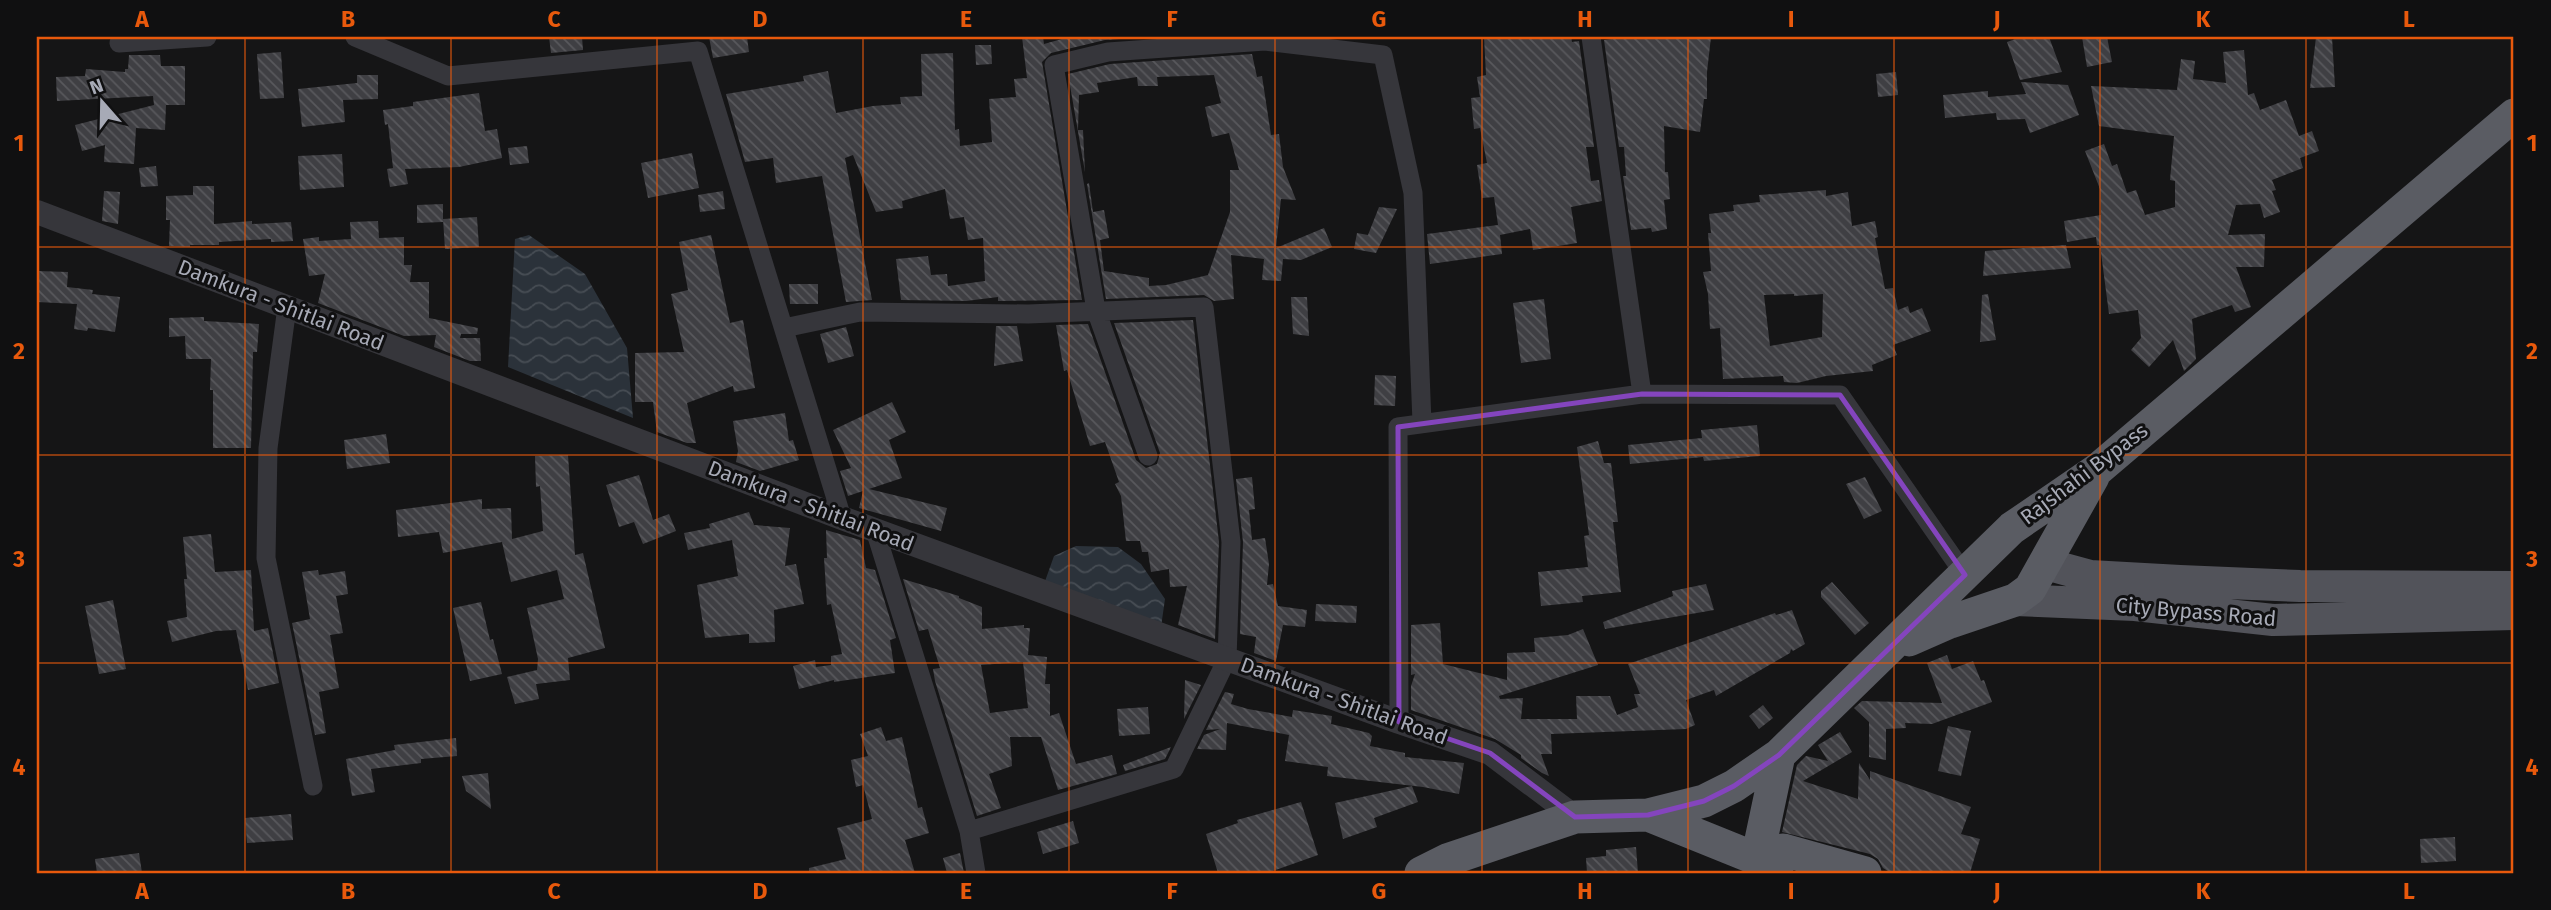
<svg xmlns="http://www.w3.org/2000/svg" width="2551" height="910" font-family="'Fira Sans',sans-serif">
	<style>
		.water { fill: url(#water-waves) }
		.building { fill: url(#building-back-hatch); fill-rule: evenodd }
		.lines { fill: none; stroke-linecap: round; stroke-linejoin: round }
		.minor { stroke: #36363b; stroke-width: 19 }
		.tertiary { stroke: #36363b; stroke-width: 24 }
		.primary { stroke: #52535a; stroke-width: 32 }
		.trunk { stroke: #5a5c63; stroke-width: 33 }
		.marked { fill: none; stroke: #8445bd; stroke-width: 5; stroke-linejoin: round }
		.grid { fill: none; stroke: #e8590c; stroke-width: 2; stroke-opacity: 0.55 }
		.labels { text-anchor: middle; stroke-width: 6; stroke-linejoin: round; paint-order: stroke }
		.street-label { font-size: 21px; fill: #a7aab6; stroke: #101011 }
		.neatline { fill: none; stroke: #e8590c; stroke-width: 2.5 }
		.grid-label { font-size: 23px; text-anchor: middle; font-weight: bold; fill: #e8590c }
	</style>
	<defs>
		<pattern id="water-waves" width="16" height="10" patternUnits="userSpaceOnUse" patternTransform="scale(1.75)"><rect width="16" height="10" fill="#2b323a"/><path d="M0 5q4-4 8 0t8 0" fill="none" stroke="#474d54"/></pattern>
		<pattern id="building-back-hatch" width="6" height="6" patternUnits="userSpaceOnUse" patternTransform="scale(1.75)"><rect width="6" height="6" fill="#3f3f43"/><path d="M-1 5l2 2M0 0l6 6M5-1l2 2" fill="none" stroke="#58585c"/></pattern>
	</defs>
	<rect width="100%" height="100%" fill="#151516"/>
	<path class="water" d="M529 235 585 274 627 348 633 418 508 367 515 239Z
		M1076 546 1118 547 1141 564 1165 599 1161 627 1044 584 1054 556Z"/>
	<path class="building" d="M549 37H582L583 50 551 53Z
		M709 37H747L749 52 713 58Z
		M1022 37H1043L1044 44 1069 37H1150L1105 40 1051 53 1042 62 1082 300 998 301V297L966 301 901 300 896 259 928 256 931 275 947 274 948 286 985 281 983 238 968 240 964 217 950 219 945 189 902 201 903 208 876 212 853 155 845 158 872 300 846 302 822 176 776 183 773 158 745 162 726 94 804 81 803 76 828 71 836 113 873 106 901 104 900 97 922 96 921 54 953 53 955 130 959 129 960 146 992 142 989 99 1016 97 1014 79 1027 78Z
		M1484 37H1571L1572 42 1579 41 1594 147H1586L1591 181 1599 180 1602 201 1571 207 1577 243 1533 250 1530 229 1500 235 1502 254 1430 264 1427 234 1498 225 1494 197 1482 198 1477 165 1487 163 1480 128 1474 129 1471 98 1480 97 1477 77 1486 75Z
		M1626 37H1711L1707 72V99H1704L1700 132 1664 126 1665 172H1668L1670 199 1664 200 1667 229 1652 232 1651 228 1631 230 1623 176H1626L1624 147H1619L1604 40Z
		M2021 37H2049L2062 72 2020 80 2007 42Z
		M2082 37H2107L2112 62 2087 67Z
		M2316 37H2332L2335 87 2310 88Z
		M975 45H991L992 64 976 65Z
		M2244 50 2248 95 2254 93 2260 110 2286 100 2299 136 2312 131 2319 151 2300 158 2303 168 2272 180 2276 190 2272 191 2280 212 2264 218 2260 204 2236 205 2228 235 2265 234 2264 267H2236L2251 307 2235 312 2232 305 2192 319 2196 359 2184 371 2173 340 2149 367 2131 350 2141 338 2138 310 2109 314 2100 245H2097L2096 237 2067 242 2064 221 2101 215 2100 189 2085 151 2104 144 2112 166 2117 164 2127 193 2136 190 2145 215 2175 207V181L2170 180 2174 136 2099 126 2091 86 2177 90 2181 59 2195 61 2193 79 2226 83 2223 52Z
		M281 52 284 98 260 99 257 54Z
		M1252 54 1257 77 1262 76 1271 135 1279 134 1283 167 1296 200 1281 199 1276 248 1324 228 1332 247 1301 260 1283 259 1281 281 1262 280 1264 259 1231 255 1234 299 1214 301 1204 295 1106 299 1087 184 1089 183 1093 212 1104 210 1109 238 1100 240 1104 271 1149 278V286L1166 285 1208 275 1230 212V170H1239L1229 133 1212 137 1205 107 1221 103 1214 75 1157 77 1158 86H1138L1137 77 1097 83 1099 92 1079 95 1078 130H1083L1085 172 1068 74 1110 64Z
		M129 55H160L161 66H185V105H166L165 130 136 128 134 164 104 162 105 145 82 151 75 125 154 105 153 96 57 101 56 77 85 76 86 69 125 72V69H128Z
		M1896 72 1898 95 1878 97 1876 74Z
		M357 75H378V99L343 100 345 122 302 127 298 89 357 83Z
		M2021 82 2068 85 2079 115 2030 133 2025 119 1997 120 1996 113 1945 118 1943 95 1988 91V97L2026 94Z
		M479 93 485 131 497 129 502 158 459 167 405 169 408 184 390 187 387 169 393 168 388 124 385 125 383 110 413 106V102Z
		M527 146 529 163 510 165 508 148Z
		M692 153 699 188 648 198 641 163Z
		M342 154 344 187 300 190 298 156Z
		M156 166 158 186 141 187 139 168Z
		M193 186H214V224L252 221V224L291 222 293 241 271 242V239L219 242V245H190V247L169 246 170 220H166V196L193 195Z
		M1826 190V196L1848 192 1852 226 1875 221 1878 237 1875 238 1885 289 1893 288 1898 310 1908 306 1910 313 1922 308 1931 331 1893 345 1897 355 1872 365 1873 371 1826 376 1797 383 1784 382 1783 376 1723 379 1720 328 1710 329 1708 294 1703 272 1711 271 1708 233H1711L1709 214 1734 211 1733 205 1760 202 1759 195ZM1794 294V296L1823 294 1822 337 1770 346 1764 295Z
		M104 191 120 192 118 224 102 221Z
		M723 191 725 209 700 212 698 195Z
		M443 204V222L417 223V205Z
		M1379 207 1397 209 1376 253 1354 249 1357 233 1368 235Z
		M477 217 479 247 445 249 443 219Z
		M378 221 379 238 404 237V265H412L410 282H429V318L478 328 477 334H461L460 338H480L481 361H470L434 347 436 335 404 336 318 303 325 274 309 276 303 239 319 237V241L351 239 350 222Z
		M711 235 730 323 743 320 755 388 734 392 733 386 687 403 696 443H687L657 432 653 402H635V353L684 352 671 294 688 290 679 242Z
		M2066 245 2071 268 1983 276 1985 251Z
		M37 271 68 272 67 287 93 290 92 294 120 297 115 332 88 328 87 331 74 329 77 304 37 302Z
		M789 284H818V304H790Z
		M1988 294 1996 340 1980 342 1982 295Z
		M1291 297H1307L1309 336 1293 334Z
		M1544 299 1551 359 1521 363 1513 303Z
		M204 317V321L259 324 257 352H253L251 448H213V390H210L211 359H186L185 336 169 337V318Z
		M1193 320 1219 542 1215 639 1178 625 1187 586 1170 587 1169 569 1151 572 1148 552H1142L1140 541H1126L1121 496 1115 484 1119 482 1105 442 1090 446 1067 370 1064 371 1056 325 1088 324 1136 460 1146 468 1157 464 1160 453 1114 323Z
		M996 326H1017L1023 361 994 366Z
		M846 327 854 356 828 363 820 334Z
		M1375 375 1396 376 1395 406 1374 405Z
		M892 402 906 432 889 440 902 478 869 489 947 508 941 531 859 508 863 491 848 496 840 471 851 468 833 430Z
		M785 413 789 441 793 440 799 460 760 471 736 462 738 451 733 421Z
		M1757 425 1760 456 1704 461 1703 457 1630 464 1628 445 1702 438 1701 430Z
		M386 434 390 463 347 469 344 440Z
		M1598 441 1604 463H1611L1618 522H1613L1621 592 1582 596 1583 602 1541 606 1538 572 1588 567 1584 536 1589 535 1577 447Z
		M568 455 575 555 583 553 605 648 568 658 570 680 536 684 539 699 515 704 507 677 537 670 538 659 527 608 564 599 557 570 511 582 502 542 443 553 439 532 398 537 396 510 482 499V509L511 508 512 539 543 531 540 486 536 487 535 456Z
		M639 475 653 520 669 514 676 531 643 544 634 522 619 527 606 485Z
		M1252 477 1255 509 1249 510 1252 540 1265 538 1269 564 1267 585 1273 584 1278 606 1307 610 1305 627 1283 625 1276 661 1254 653 1256 637 1240 634 1243 542 1236 479Z
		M1865 477 1882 511 1864 519 1846 484Z
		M749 512 754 525 790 528 785 566 796 564 804 604 774 610 775 642 749 643V634L705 638 697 585 738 576 732 540 688 550 684 533 710 528 709 524Z
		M826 530 860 540 866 568 875 570 896 638 890 640 895 673 834 682V680L799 689 793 666 815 660 816 667 831 665V656L842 654 831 604 827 605 824 558H827Z
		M211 534 215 572 251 570 254 631 268 628 279 683 248 690 236 630 216 631 172 642 167 621 187 617 184 579H187L183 537Z
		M318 570 319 575 345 571 348 594 336 596 343 633 330 635 339 688 319 692 326 733 315 735 292 623 310 619 302 572Z
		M903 579 959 596V598L982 607V629L1024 625V628H1030L1028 655 1047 657 1045 684H1050V716L1059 713 1076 764 1112 755 1117 774 1058 790 1041 737H1010L1012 766 989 774 1001 808 977 816 935 681 933 669 940 668 928 629 919 631ZM1023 662 1028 708 990 713 981 665Z
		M1832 582 1869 623 1855 635 1821 597V591Z
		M1706 584 1714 610 1605 629 1603 622 1673 596 1672 591Z
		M113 600 126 669 99 674 85 606Z
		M481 602 490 640 493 639 502 674 470 681 453 608Z
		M1316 604 1357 606 1356 623 1315 621Z
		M1792 610 1805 644 1793 651 1791 649 1790 653 1716 696 1714 690 1686 700 1695 725 1686 729 1551 734 1552 754H1541L1549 776 1542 773 1521 758V755L1495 739 1411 710V686L1415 674 1411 675V625L1440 623 1443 664 1507 680V653L1535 652 1534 638 1568 635 1583 629 1598 665 1499 696 1500 699 1523 698 1521 719H1577L1576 696H1610L1617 715 1638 707 1634 694H1640L1628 664 1775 613 1776 615Z
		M1947 655 1952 669 1973 661 1981 681 1984 680 1992 702 1932 724 1905 723 1906 728 1886 729V760L1869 757V722L1854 708 1862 701 1942 703 1927 663Z
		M1185 680 1201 685 1184 719Z
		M1225 692 1234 694 1231 704 1248 709 1292 717 1293 710 1332 716 1331 724 1369 733 1372 736 1370 746 1405 753V757L1464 763 1459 794 1423 787 1327 776 1328 767 1285 761 1289 735 1227 723 1226 750 1197 749 1204 735 1220 729 1206 730Z
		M1763 705 1773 718 1759 729 1749 716Z
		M1148 707 1150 734 1119 736 1117 709Z
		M1948 726 1971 731 1961 776 1938 771Z
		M881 727 886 741 902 737 918 808 922 807 929 833 905 840 915 873H809V868L846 859 837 828 872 819 863 785 856 787 851 760 868 756 860 734Z
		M1840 732 1852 752 1803 781 1858 799 1859 763 1870 780V771L1971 807 1961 834 1980 839 1970 873H1891L1883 868 1878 859 1870 854 1782 832 1797 765 1806 756 1828 761 1818 745Z
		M456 738 457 756 421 759V763L371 769 375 792 352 796 346 759 395 750 394 745Z
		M1171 747 1165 759 1125 771 1123 765Z
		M488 773 491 809 466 791 462 776Z
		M1412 786 1418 802 1374 818 1377 827 1343 839 1335 803Z
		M1301 802 1318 855 1267 873H1218L1206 834 1238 823 1237 820Z
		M291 814 293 840 247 843 245 818Z
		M1073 821 1079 843 1043 854 1037 832Z
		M2455 837 2456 861 2421 863 2420 839Z
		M1636 847 1638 873H1587L1586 858 1606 856V850Z
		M139 853 142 873H97L95 859Z
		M960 853 964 873H947L943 858Z"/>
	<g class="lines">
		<path class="minor" d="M355 37 448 76 698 51 842 518
			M1591 37 1642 394 1840 395 1965 575
			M119 43 207 37
			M287 307 268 448 266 558 313 786
			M784 328 860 312 1028 314 1204 307 1231 542 1227 659 1174 769 969 831
			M1148 456 1096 310 1054 65 1108 52 1265 41 1383 55 1413 193 1422 423
			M875 530 969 831 976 873
			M1399 722 1398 427 1642 394"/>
		<path class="tertiary" d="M37 212 842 518 1399 722 1490 753 1575 817"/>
		<path class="primary" d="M2046 564 2090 576 2180 581 2300 586 2514 587
			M2015 600 2135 605 2273 620 2514 614"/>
		<path class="trunk" d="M1909 640 1950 622 2015 600 2030 589 2093 477
			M1648 815 1757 859 1777 873
			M1757 859 1783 850 1865 873
			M1757 859 1779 755
			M1421 873 1447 860 1575 817 1648 815 1704 801 1734 786 1779 755 2012 528 2097 470 2514 115"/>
	</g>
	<path class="marked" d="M1642 394 1840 395 1965 575 1779 755 1734 786 1704 801 1648 815 1575 817 1490 753 1399 722 1398 427Z"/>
	<path class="grid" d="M245 37V873M451 37V873M657 37V873M863 37V873M1069 37V873M1275 37V873M1482 37V873M1688 37V873M1894 37V873M2100 37V873M2306 37V873M37 247H2514M37 455H2514M37 663H2514"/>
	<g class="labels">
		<g class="street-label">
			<text transform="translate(281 305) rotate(21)" y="7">Damkura - Shitlai Road</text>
			<text transform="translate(2084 474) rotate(-37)" y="7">Rajshahi Bypass</text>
			<text transform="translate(811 506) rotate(21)" y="7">Damkura - Shitlai Road</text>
			<text transform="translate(2196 612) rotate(5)" y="7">City Bypass Road</text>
			<text transform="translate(1344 701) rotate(20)" y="7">Damkura - Shitlai Road</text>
		</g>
	</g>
	<rect width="2551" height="910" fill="none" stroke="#101011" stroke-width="77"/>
	<g transform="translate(102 102) rotate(340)" stroke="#101011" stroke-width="5" paint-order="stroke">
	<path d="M0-5L12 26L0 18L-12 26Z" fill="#a7aab6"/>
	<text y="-10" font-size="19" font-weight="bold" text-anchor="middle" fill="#a7aab6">N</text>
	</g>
	<rect x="38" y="38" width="2474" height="834" class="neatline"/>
	<g class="grid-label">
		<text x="142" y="27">A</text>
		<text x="348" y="27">B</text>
		<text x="554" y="27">C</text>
		<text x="760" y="27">D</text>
		<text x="966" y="27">E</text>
		<text x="1172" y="27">F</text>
		<text x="1379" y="27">G</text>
		<text x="1585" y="27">H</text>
		<text x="1791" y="27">I</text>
		<text x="1997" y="27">J</text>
		<text x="2203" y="27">K</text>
		<text x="2409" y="27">L</text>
		<text x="19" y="151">1</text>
		<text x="2532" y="151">1</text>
		<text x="19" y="359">2</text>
		<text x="2532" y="359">2</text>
		<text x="19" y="567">3</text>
		<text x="2532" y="567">3</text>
		<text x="19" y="775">4</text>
		<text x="2532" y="775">4</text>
		<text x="142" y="899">A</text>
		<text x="348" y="899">B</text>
		<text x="554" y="899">C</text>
		<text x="760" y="899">D</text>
		<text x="966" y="899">E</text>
		<text x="1172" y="899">F</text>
		<text x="1379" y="899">G</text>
		<text x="1585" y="899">H</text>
		<text x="1791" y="899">I</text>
		<text x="1997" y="899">J</text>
		<text x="2203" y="899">K</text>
		<text x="2409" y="899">L</text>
	</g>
</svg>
